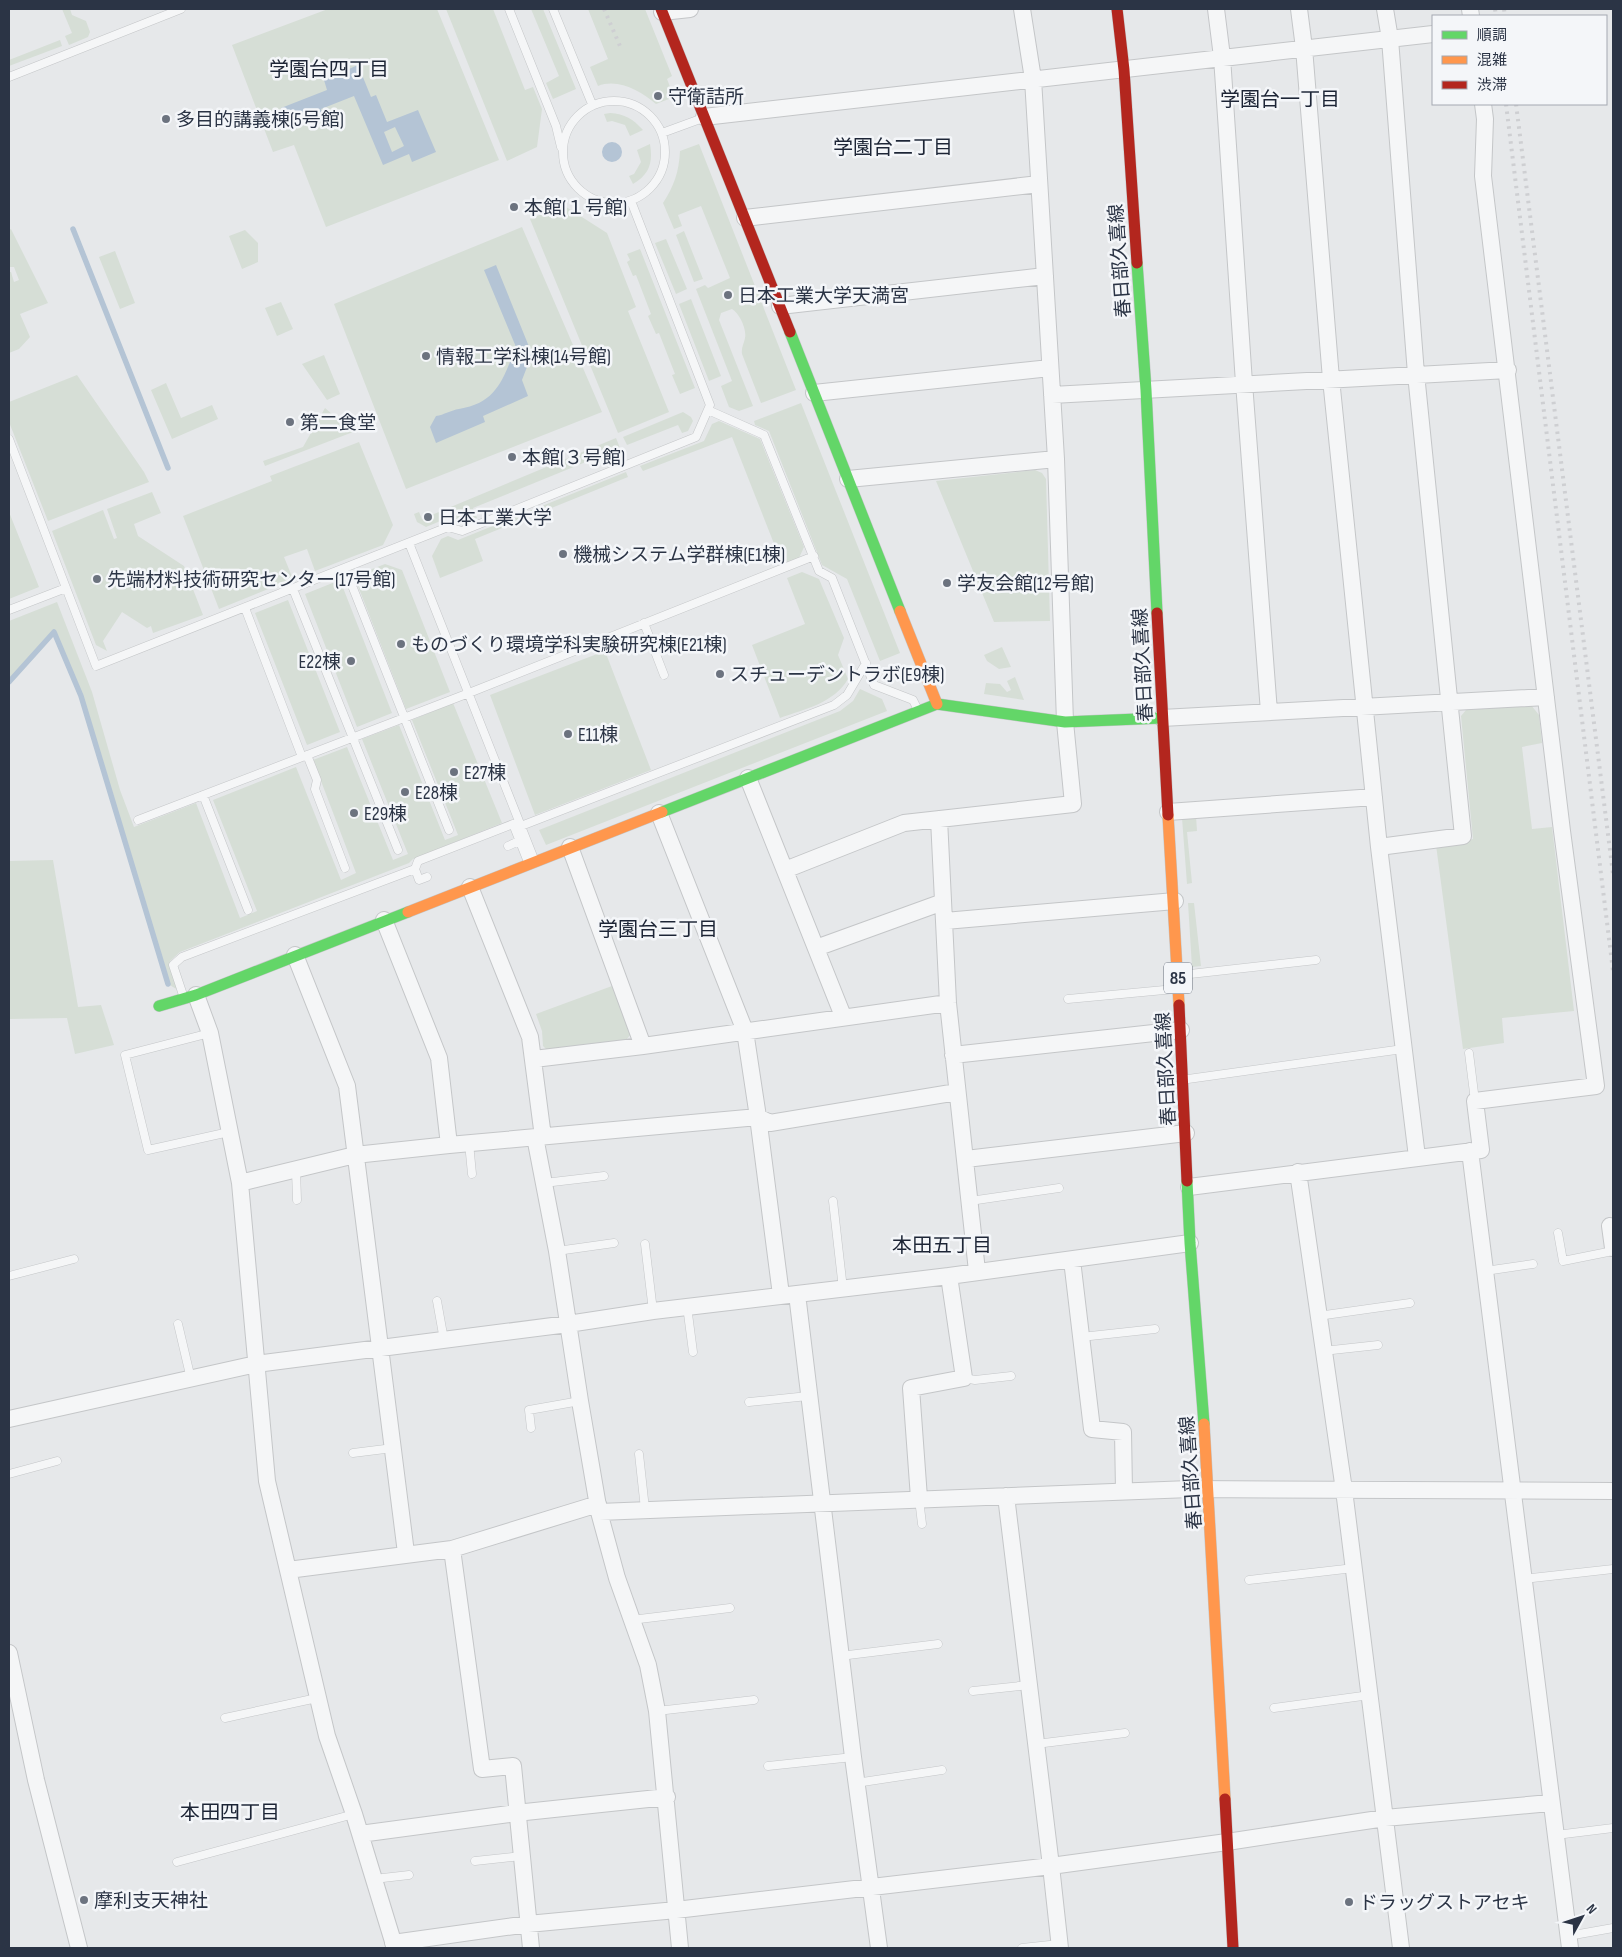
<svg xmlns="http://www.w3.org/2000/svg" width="1622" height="1957" font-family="'Sofia Sans Condensed','Noto Sans JP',sans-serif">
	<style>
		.green { fill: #d6ded6 }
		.water { fill: #b4c4d5; fill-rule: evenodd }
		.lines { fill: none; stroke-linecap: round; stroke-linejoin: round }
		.stream { stroke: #b4c4d5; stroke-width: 5.5 }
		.lane-casing { stroke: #c4c6c8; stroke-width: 9 }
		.street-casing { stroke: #c4c6c8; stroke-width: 18 }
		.fast-casing { stroke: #c4c6c8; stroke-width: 12 }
		.slow-casing { stroke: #c4c6c8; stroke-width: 12 }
		.jam-casing { stroke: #c4c6c8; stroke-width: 12 }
		.lane { stroke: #f5f6f7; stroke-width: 8 }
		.street { stroke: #f5f6f7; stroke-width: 16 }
		.fast { stroke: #63d668; stroke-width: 11 }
		.slow { stroke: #ff974d; stroke-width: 11 }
		.jam { stroke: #b3261e; stroke-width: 11 }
		.rail { stroke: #cecfd2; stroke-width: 4; stroke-dasharray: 2.5 5; stroke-linecap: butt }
		.poi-dot { fill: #6c737f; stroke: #f4f6f9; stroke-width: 2 }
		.labels { text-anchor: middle; stroke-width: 5; stroke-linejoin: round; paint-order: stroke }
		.shield { fill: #f4f6f9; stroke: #676e7b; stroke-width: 1 }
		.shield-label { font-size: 18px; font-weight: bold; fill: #2b3445 }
		.poi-label { font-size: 19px; fill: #2b3445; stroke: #f4f6f9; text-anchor: start }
		.street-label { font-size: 19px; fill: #2b3445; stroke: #f4f6f9 }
		.neighbourhood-label { font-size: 20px; fill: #1d2536; stroke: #f4f6f9 }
	</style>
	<rect width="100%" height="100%" fill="#e6e8ea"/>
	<path class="green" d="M62 9H70L72 15 86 21 90 32 88 37 69 45 65 36 72 33Z
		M328 9H437L499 160 326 227 294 145 273 152 232 45Z
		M446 9H493L525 90 533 87 542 109 537 147 507 161Z
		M531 9H543L576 89 553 99 546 83 559 76Z
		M588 9H645L672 76 667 79 674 97 656 104C641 91 618 78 598 86L590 67 608 59Z
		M60 40 62 46 9 66V60Z
		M610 113C625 114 633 119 643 130L630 136 625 125 612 121 607 122 604 114Z
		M650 144C653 162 650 174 633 184L629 176 634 174 641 162 637 150Z
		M699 144 796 390 761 403 742 354C741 347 744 344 745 338 747 329 739 313 732 309L721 313 719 320 753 406 739 411 729 407 721 386 732 381 696 289 705 285 708 288 730 278 701 206 678 215 682 226 674 229 663 203C674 186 679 172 680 151Z
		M563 205 607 233 636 307 628 311 669 412 618 433 530 219Z
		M522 227 602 412 406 489 334 304Z
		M11 229 48 303 20 314 30 337 19 349 9 353V272H11L14 282 19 280 14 267H9V230Z
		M245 230 258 243V262L242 269 229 236Z
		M684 231 703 279 694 282 676 235Z
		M666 239 687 289 676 294 655 243Z
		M640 249 695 388 680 394 672 375 675 374 659 333 656 334 648 316 651 314 636 275 633 276 627 262 630 260 627 254Z
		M115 251 135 303 120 309 99 257Z
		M691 299 721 376 709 381 679 304Z
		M281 302 293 329 277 336 265 308Z
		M324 355 340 394 327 400 302 364Z
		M77 375 144 472 149 482 48 521 9 422V402Z
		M166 383 181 418 212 405 218 419 172 439 151 390Z
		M801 403 900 653 880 661 847 579 822 565 769 431 755 425 754 421Z
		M325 408 353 432 265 466 263 461 303 447Z
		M683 412 691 417 693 421 688 431 682 433 678 425 627 445 623 437Z
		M719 421 760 439 804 547 799 558 782 564 732 437 643 471 640 466 704 441 712 424Z
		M616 438 620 448 473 508 477 518 464 522 450 517 426 527 417 522 414 514 419 512 422 519Z
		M359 442 393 525 383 545 315 571 307 549 284 557 293 579 219 609 183 516 272 481 270 476Z
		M1035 470 1042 473 1046 479 1050 621 994 622 936 481Z
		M626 472 628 477 475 539 483 561 440 578 432 556 441 539 448 536 458 540Z
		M152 492 161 513 134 524 138 536 184 566 203 615 153 633 151 626 147 628 122 612 103 641 107 651 96 645 52 531 103 510 114 539 117 538 107 509Z
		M9 512 39 587 9 599Z
		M385 564 402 570 450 692 406 709 354 576Z
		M802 572 819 579 844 638 838 655 848 679C834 703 805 709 780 718L752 645 805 624 787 578Z
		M340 580 392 713 357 727 305 594Z
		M288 600 340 732 307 745 255 613Z
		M57 602 92 692 120 790 134 827 196 803 240 918 257 911 213 800 296 767 341 880 356 873 313 760 347 747 393 860 408 854 362 739 399 725 445 840 458 835 412 720 453 703 502 823 413 859 409 863 180 952 170 961 178 990 168 984 81 696 55 633 9 682V621Z
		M1002 647 1011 667 999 669 987 661 984 655Z
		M605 651 651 770 535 815 490 695Z
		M1015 677 1024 700 984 694 986 683 1000 684 1007 692 1011 690 1007 681Z
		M860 689 882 699 887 711 546 845 539 830 840 711 853 701Z
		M1531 705 1539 715 1542 743 1522 747 1532 829 1552 827 1574 1011 1502 1018 1504 1043 1463 1049 1436 845 1473 839 1461 716 1466 710Z
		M1196 816 1197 831 1187 832 1192 883 1187 884 1182 818Z
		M53 860 78 1007 101 1005 114 1045 75 1054 67 1018 9 1019V861Z
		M1188 903H1194L1201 966 1192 967Z
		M612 986 631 1034 626 1040 548 1051 543 1046 542 1031 536 1014Z"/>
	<path class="water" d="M358 65 371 97 376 95 387 122 418 110 436 152 412 162 409 154 383 165 354 96 321 109 323 117 290 130 281 108 327 90 324 80ZM395 127 404 146 392 152 384 132Z
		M602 152a10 10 0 1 1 20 0a10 10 0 1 1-20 0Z
		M496 265 532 354 522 380 528 396 483 416 485 422 436 443 430 427 436 416C444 415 451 410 459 409 497 403 503 379 516 347L484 270Z"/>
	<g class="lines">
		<path class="stream" d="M73 229 168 468
			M9 682 54 632 81 696 168 984"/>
		<defs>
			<path id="lane" d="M509 9 556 126 561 147
				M553 9 592 104
				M9 77 181 9
				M563 152a51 51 0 1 1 102 0a51 51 0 1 1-102 0Z
				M662 133 703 118
				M708 410 764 435 819 571 832 578 874 685 913 700 918 710
				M9 439 96 666 448 527 462 531 696 437 710 405 631 201
				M409 543 534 859
				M345 568 449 830
				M293 589 398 850
				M245 608 302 757
				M9 610 66 588
				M644 623 664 675
				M307 755 317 780 315 789 345 868
				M203 795 248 910
				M138 820 469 693 814 556
				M521 826 834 705 847 695 866 663
				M508 846 519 841
				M415 869 418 861 513 824 528 862
				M1181 975 1316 960
				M184 998 173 965 182 957 415 869 419 880 427 877
				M1068 999 1175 989
				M210 1033 125 1055 148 1150 229 1132
				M1469 1053 1475 1101
				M1188 1079 1403 1049
				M469 1143 472 1174
				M296 1170 297 1200
				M544 1183 604 1176
				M833 1201 843 1289
				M970 1201 1059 1188
				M1558 1233 1563 1261 1613 1251
				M645 1244 653 1311
				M557 1251 614 1243
				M1485 1271 1533 1264
				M9 1276 74 1259
				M437 1301 444 1340
				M687 1306 693 1352
				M1318 1316 1410 1303
				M178 1324 191 1379
				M1081 1337 1155 1329
				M1323 1351 1378 1345
				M964 1378 975 1380 1011 1376
				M749 1402 808 1396
				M531 1428 529 1410 580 1401
				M353 1453 393 1448
				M639 1454 645 1509
				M9 1474 57 1461
				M919 1499 922 1524
				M1523 1579 1613 1569
				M1249 1580 1354 1568
				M631 1620 730 1608
				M840 1656 938 1644
				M973 1691 1029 1685
				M1274 1708 1370 1695
				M657 1711 754 1700
				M225 1718 317 1698
				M1036 1744 1125 1733
				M768 1766 853 1757
				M856 1783 942 1770
				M1556 1835 1613 1828
				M475 1861 521 1856
				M177 1862 354 1814
				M374 1879 409 1875
				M1568 1936 1613 1928
				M1022 1948 1059 1944"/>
			<path id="street" d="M1216 9 1222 57 1244 383 1269 712
				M1299 9 1304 48 1331 379 1379 847 1417 1157
				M1470 9 1471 16
				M662 12 690 9
				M704 117 1433 34
				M745 218 1039 184
				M780 306 1045 276
				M814 393 1050 368
				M1052 395 1508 370
				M848 479 1056 459
				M1162 718 1546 697
				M748 778 843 1016
				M1168 812 1374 797
				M659 813 745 1031 758 1117 781 1295
				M939 819 948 1003 977 1271
				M570 847 643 1046
				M1379 847 1463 836 1416 374 1390 39 1385 9
				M785 870 904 823 1073 804 1065 722 1056 459 1033 79 1022 9
				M470 887 530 1037 543 1137
				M384 920 439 1058 449 1145
				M945 921 1175 901
				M816 948 943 902
				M295 955 347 1086 406 1553
				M196 995 210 1033 240 1183 267 1481 327 1736 354 1814 395 1948
				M953 1055 1181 1030
				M534 1059 643 1046 948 1003
				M535 1137 557 1251 580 1401 599 1512 617 1578 648 1665 657 1711 680 1948
				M1470 1151 1570 1948
				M966 1159 1186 1133
				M1298 1172 1344 1490 1401 1948
				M240 1183 355 1155 449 1145 758 1117 770 1123 957 1092
				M1189 1187 1481 1150 1475 1101 1596 1086 1562 831 1483 176 1485 119 1483 104
				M1610 1226 1613 1248
				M1072 1260 1092 1429 1123 1432 1124 1491
				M797 1294 853 1757 879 1948
				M9 1419 256 1364 568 1324 653 1311 949 1276 1190 1243
				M1006 1496 1051 1866 1060 1948
				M919 1498 911 1388 964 1378 949 1276
				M599 1512 1190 1489 1613 1491
				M452 1549 482 1769 513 1766 531 1948
				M288 1570 452 1549 598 1504
				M9 1653 36 1780 79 1948
				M360 1834 516 1813 667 1797
				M393 1943 528 1924 676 1910 1051 1866 1227 1842 1385 1818 1550 1803"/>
			<path id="fast" d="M1137 263 1146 390 1157 613
				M790 332 900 611
				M662 812 937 704 1065 722 1162 718
				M159 1006 196 995 408 912
				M1187 1181 1190 1243 1204 1424"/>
			<path id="slow" d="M900 611 937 704
				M1168 815 1179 1005
				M408 912 662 812
				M1204 1424 1225 1799"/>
			<path id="jam" d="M661 9 790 332
				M1117 9 1124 70 1137 263
				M1157 613 1168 815
				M1179 1005 1187 1181
				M1225 1799 1233 1948"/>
		</defs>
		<use href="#lane" class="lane-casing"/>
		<use href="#street" class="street-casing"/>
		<use href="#fast" class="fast-casing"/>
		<use href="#slow" class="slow-casing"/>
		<use href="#jam" class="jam-casing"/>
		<use href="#lane" class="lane"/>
		<use href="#street" class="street"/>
		<use href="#fast" class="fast"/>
		<use href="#slow" class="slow"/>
		<use href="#jam" class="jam"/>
		<path class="rail" d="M604 9 620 46
			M1495 9 1496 16
			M1504 9 1505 16
			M1506 104 1613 971
			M1516 104 1613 874"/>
	</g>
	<g class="poi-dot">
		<circle cx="658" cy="96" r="5"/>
		<circle cx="166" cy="119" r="5"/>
		<circle cx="514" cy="207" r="5"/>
		<circle cx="728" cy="295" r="5"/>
		<circle cx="426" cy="356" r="5"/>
		<circle cx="290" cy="422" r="5"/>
		<circle cx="512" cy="457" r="5"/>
		<circle cx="428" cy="517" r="5"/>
		<circle cx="563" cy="554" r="5"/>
		<circle cx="97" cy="579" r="5"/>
		<circle cx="947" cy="583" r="5"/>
		<circle cx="401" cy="644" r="5"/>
		<circle cx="351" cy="661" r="5"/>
		<circle cx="720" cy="674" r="5"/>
		<circle cx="568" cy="734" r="5"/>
		<circle cx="454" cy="772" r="5"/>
		<circle cx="405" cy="792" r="5"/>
		<circle cx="354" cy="813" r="5"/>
		<circle cx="84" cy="1900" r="5"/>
		<circle cx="1349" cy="1902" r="5"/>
	</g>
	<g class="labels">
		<rect class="shield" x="1164" y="962.5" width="28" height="31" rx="4"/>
		<g class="shield-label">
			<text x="1178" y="984">85</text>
		</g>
		<g class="poi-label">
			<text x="668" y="103">守衛詰所</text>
			<text x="176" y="126">多目的講義棟(5号館)</text>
			<text x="524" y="214">本館(１号館)</text>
			<text x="738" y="302">日本工業大学天満宮</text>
			<text x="436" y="363">情報工学科棟(14号館)</text>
			<text x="300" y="429">第二食堂</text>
			<text x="522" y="464">本館(３号館)</text>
			<text x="438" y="524">日本工業大学</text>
			<text x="573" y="561">機械システム学群棟(E1棟)</text>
			<text x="107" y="586">先端材料技術研究センター(17号館)</text>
			<text x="957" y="590">学友会館(12号館)</text>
			<text x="411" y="651">ものづくり環境学科実験研究棟(E21棟)</text>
			<text x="341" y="668" text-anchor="end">E22棟</text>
			<text x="730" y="681">スチューデントラボ(E9棟)</text>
			<text x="578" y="741">E11棟</text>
			<text x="464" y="779">E27棟</text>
			<text x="415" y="799">E28棟</text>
			<text x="364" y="820">E29棟</text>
			<text x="94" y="1907">摩利支天神社</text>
			<text x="1359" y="1909">ドラッグストアセキ</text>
		</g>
		<g class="street-label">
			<text transform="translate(1119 261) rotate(-94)" y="7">春日部久喜線</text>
			<text transform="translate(1142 665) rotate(-93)" y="7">春日部久喜線</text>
			<text transform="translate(1165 1069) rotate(-93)" y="7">春日部久喜線</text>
			<text transform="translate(1190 1473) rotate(-94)" y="7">春日部久喜線</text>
		</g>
		<g class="neighbourhood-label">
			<text x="329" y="76">学園台四丁目</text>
			<text x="1280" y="106">学園台一丁目</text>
			<text x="893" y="154">学園台二丁目</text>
			<text x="658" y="936">学園台三丁目</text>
			<text x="942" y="1252">本田五丁目</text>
			<text x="230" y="1819">本田四丁目</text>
		</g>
	</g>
	<rect width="1622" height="1957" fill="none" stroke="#2b3445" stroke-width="20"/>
	<rect x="1432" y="15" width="175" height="90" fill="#f4f6f9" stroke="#a4a8b1"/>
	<rect x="1442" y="31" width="25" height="8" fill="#63d668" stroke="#a4a8b1"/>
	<text x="1477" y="40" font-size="15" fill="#2b3445">順調</text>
	<rect x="1442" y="56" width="25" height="8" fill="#ff974d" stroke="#a4a8b1"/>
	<text x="1477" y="65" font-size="15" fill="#2b3445">混雑</text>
	<rect x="1442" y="81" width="25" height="8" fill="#b3261e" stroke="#a4a8b1"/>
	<text x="1477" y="90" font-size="15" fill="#2b3445">渋滞</text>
	<g transform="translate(1582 1917) rotate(50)" stroke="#f4f6f9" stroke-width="4" paint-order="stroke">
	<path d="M0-4L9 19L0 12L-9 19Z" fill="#2b3445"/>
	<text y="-8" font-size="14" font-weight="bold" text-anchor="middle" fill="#2b3445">N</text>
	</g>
</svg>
